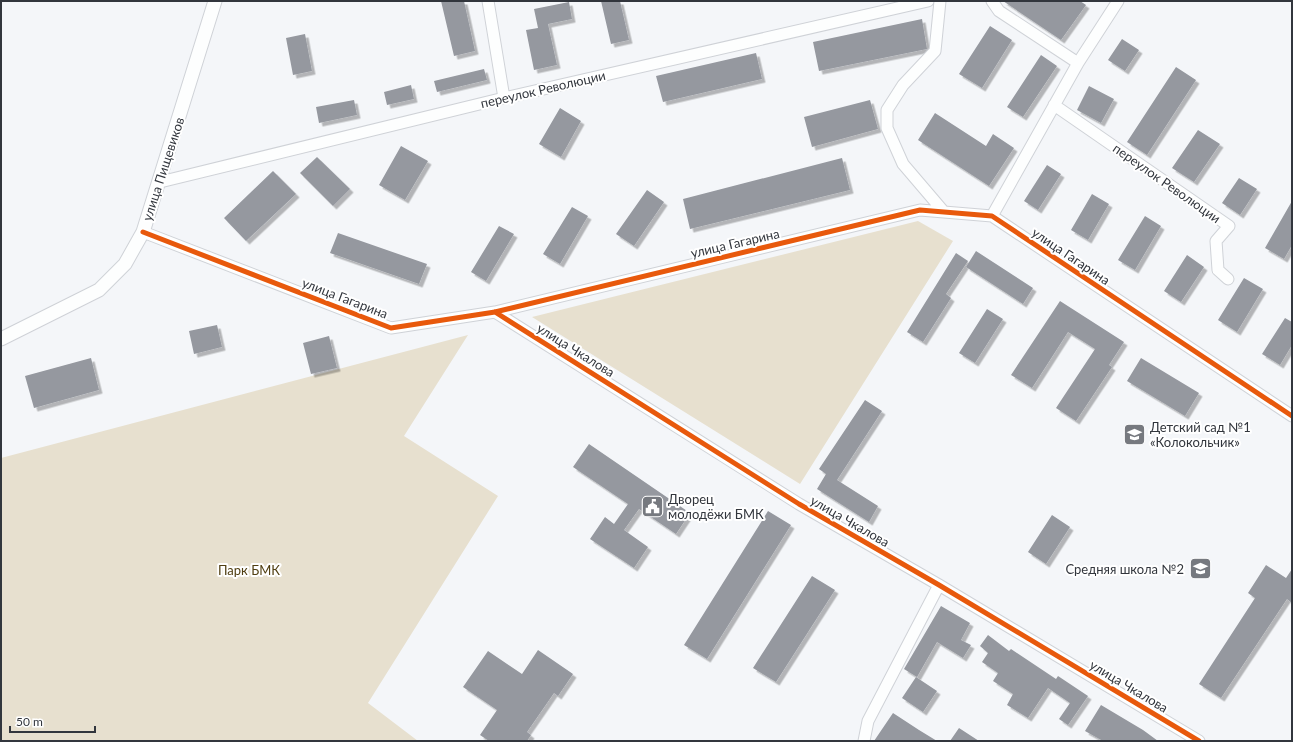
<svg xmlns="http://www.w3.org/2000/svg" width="1293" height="742" font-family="Lato,sans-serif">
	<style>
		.green { fill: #e7e0cf }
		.building { fill: #95989f; filter: url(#shadow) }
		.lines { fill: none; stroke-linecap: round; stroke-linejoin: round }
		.minor-casing { stroke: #cfd2d7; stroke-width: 13 }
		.tertiary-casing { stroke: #cfd2d7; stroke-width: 15 }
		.minor { stroke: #fdfefe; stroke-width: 11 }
		.tertiary { stroke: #fdfefe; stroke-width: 13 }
		.cycleway-casing { stroke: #fff; stroke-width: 8 }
		.cycleway { stroke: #e8590c; stroke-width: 5 }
		.labels { text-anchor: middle; stroke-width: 4; stroke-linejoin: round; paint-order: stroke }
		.street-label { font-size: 13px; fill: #32363d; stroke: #fff }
		.poi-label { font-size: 13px; fill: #32363d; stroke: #fff; text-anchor: start }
		.park-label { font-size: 13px; fill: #503e11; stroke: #fff }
	</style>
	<defs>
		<filter id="shadow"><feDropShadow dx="3.5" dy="3.5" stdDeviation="0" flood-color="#0004"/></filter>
	</defs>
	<rect width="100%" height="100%" fill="#f4f6f9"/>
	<path class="green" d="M918 221 953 241 800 484 532 317Z
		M468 335 404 436 498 496 368 703 418 741H1V458Z"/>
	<path class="building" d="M441 1H464L475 51 454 56Z
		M601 1H620L629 40 611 44Z
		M1003 1H1080L1086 5 1061 40Z
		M569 2 572 19 548 24 557 65 534 70 526 30 538 28 534 9Z
		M922 19 927 49 819 71 813 42Z
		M990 26 1012 40 982 88 959 74Z
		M305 34 312 71 293 75 286 38Z
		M1122 39 1139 50 1125 71 1108 60Z
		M756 53 762 79 663 102 656 76Z
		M1041 55 1057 66 1023 117 1007 107Z
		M1176 67 1196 80 1147 155 1127 142Z
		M484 69 487 80 437 92 434 81Z
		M411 85 414 99 387 105 384 92Z
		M1089 86 1114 99 1101 123 1077 110Z
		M354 100 357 115 319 123 316 107Z
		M870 100 878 129 812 147 804 117Z
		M560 108 581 121 561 157 539 144Z
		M935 113 986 146 993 134 1014 148 989 186 918 140Z
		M1198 130 1220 144 1194 182 1172 168Z
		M401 146 428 161 405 200 379 185Z
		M317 157 350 189 333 206 300 173Z
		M842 158 850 190 690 229 683 199Z
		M1047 165 1061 174 1038 210 1024 201Z
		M273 171 296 194 246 241 224 218Z
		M1239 178 1257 189 1240 215 1222 203Z
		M647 190 664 202 634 246 616 234Z
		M1092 194 1109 204 1088 240 1071 230Z
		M1292 201V245L1284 259 1265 248Z
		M572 207 588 216 560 264 543 254Z
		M1145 216 1161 226 1135 270 1118 260Z
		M499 226 514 234 486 281 471 272Z
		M338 233 427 264 419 284 330 253Z
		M976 251 1033 288 1023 304 966 267Z
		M956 253 968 261 946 294 951 298 923 342 907 332Z
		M1187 255 1204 267 1181 302 1164 291Z
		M1244 278 1263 289 1237 332 1218 320Z
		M1060 301 1124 342 1109 365 1112 367 1076 421 1056 408 1095 349 1068 332 1032 388 1011 375Z
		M987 309 1003 319 975 363 959 353Z
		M1285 318 1292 322V345L1280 365 1262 354Z
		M217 325 222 347 194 354 189 331Z
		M329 336 337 368 311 374 303 343Z
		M91 358 99 390 34 408 25 376Z
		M1141 358 1199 393 1185 416 1127 381Z
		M865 400 882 411 837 480 878 506 869 522 817 489 826 474 819 469Z
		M589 444 690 513 676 534 639 509 624 530 648 547 634 568 590 539 605 517 614 524 628 504 573 467Z
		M768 511 791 525 707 659 684 645Z
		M1052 515 1070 527 1046 564 1028 552Z
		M1266 565 1286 578 1292 569V603L1287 599 1221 698 1199 684 1255 598 1248 593Z
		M812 576 835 590 776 682 753 668Z
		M941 606 970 623 961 640 971 645 963 658 937 642 917 677 904 669Z
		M988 635 1009 651 1011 649 1056 679 1058 676 1088 696 1068 725 1059 719 1070 703 1048 688 1028 718 1007 705 1013 694 993 681 998 673 982 662 988 653 980 646Z
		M538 650 573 674 558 696 554 693 527 732 531 735 527 741H489L480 735 497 710 463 687 488 651 522 674Z
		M916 677 937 691 923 712 902 698Z
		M1101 705 1143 730 1158 741H1103L1085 731Z
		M893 713 919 730 937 741H874Z
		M959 728 979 741H950Z"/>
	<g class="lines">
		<defs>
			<path id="minor" d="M488 1 504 98
				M940 1 935 51 903 85 887 110V128L903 164 944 212
				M992 1 999 11 1078 63
				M1054 105 1229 226 1216 241 1218 270 1228 279
				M160 182 504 98 928 1
				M992 216 1078 63 1118 1
				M143 232 391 328 495 312 920 210 992 216 1292 416
				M495 312 799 504 939 585 1199 741
				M864 741 868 721 939 585"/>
			<path id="tertiary" d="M1 339 99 290 125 264 143 232 215 1"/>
		</defs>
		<use href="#minor" class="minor-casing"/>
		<use href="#tertiary" class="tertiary-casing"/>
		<use href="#minor" class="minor"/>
		<use href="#tertiary" class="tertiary"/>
		<defs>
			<path id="cycleway" d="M143 232 391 328 495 312 920 210 992 216 1292 416
				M495 312 799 504 939 585 1199 741"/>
		</defs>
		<use href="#cycleway" class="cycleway-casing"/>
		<use href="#cycleway" class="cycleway"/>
	</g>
	<defs>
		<symbol id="school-square" viewBox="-11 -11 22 22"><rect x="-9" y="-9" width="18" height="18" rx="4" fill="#76797f" stroke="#fff"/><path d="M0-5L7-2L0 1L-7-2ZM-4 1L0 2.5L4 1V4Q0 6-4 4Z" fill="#fff"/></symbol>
		<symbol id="civic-square" viewBox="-11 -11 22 22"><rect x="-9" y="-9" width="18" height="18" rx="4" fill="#76797f" stroke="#fff"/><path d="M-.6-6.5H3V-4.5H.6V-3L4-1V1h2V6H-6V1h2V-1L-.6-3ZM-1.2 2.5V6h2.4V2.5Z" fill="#fff"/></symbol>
	</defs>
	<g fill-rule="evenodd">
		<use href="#school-square" x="1122" y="422" width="25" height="25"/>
		<use href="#civic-square" x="640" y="494" width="25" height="25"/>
		<use href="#school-square" x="1188" y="556" width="25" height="25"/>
	</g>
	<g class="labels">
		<g class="street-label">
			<text transform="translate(543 89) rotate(-13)" y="5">переулок Революции</text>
			<text transform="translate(163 169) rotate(-72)" y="5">улица Пищевиков</text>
			<text transform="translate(1167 183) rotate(35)" y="5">переулок Революции</text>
			<text transform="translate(735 243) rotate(-13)" y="5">улица Гагарина</text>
			<text transform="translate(1071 256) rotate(34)" y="5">улица Гагарина</text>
			<text transform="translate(345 298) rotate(21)" y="5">улица Гагарина</text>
			<text transform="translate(576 350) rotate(32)" y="5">улица Чкалова</text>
			<text transform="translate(850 521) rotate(30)" y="5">улица Чкалова</text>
			<text transform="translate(1129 686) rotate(31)" y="5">улица Чкалова</text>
		</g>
		<g class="poi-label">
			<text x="1150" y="432">Детский сад №1<tspan x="1150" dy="15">«Колокольчик»</tspan></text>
			<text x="668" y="504">Дворец<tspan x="668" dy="15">молодёжи БМК</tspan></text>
			<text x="1184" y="574" text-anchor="end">Средняя школа №2</text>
		</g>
		<g class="park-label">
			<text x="249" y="575">Парк БМК</text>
		</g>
	</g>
	<rect width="1293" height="742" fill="none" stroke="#32363d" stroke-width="4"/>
	<path d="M10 726v6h85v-6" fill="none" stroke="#32363d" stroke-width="2"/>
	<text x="16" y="726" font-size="12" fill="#32363d" stroke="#ffffff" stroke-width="3" paint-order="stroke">50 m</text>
</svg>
